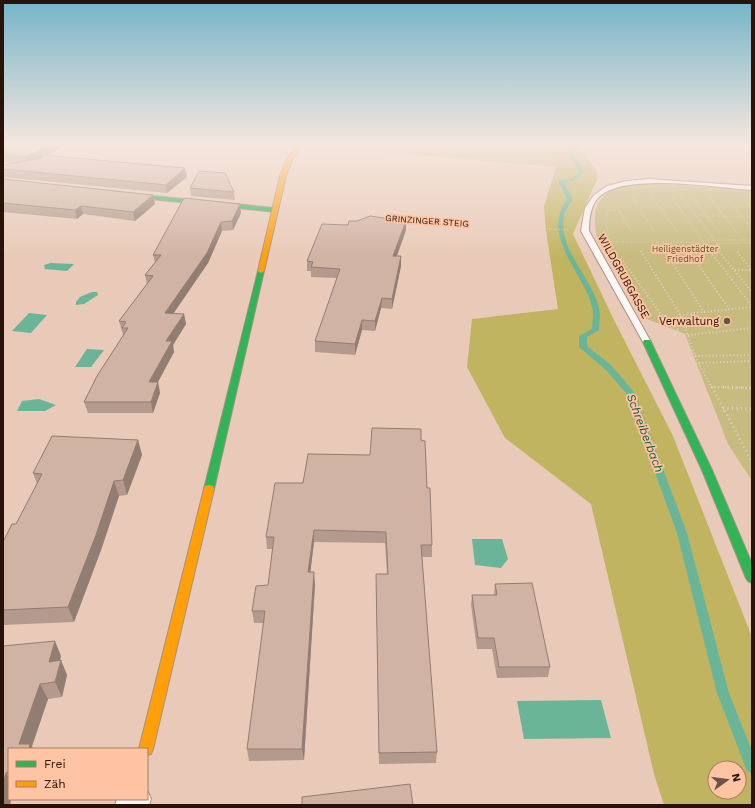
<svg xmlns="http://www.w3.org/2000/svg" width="755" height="808" font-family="'Work Sans',sans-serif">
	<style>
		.green { fill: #c7bb7f }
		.forest { fill: #c1b461; fill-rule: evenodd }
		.water { fill: #6ab498 }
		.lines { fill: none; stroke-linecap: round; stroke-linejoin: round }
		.stream { fill: #6ab498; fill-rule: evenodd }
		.lane-casing { stroke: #a89082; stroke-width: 2 }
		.street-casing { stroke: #a89082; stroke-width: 2 }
		.fast-casing { stroke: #a89082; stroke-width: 2 }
		.slow-casing { stroke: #a89082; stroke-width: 2 }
		.path-far2 { stroke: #dcd2cc; stroke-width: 1.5; stroke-dasharray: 0.5 2; stroke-linecap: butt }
		.path-far1 { stroke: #dcd2cc; stroke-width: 2; stroke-dasharray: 1 2.5; stroke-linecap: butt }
		.path { stroke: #dcd2cc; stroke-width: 3; stroke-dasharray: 1 3.5; stroke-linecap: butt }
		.lane { fill: #fcf7f4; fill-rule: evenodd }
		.street { fill: #fcf7f4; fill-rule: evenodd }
		.fast { fill: #30b455; fill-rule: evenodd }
		.slow { fill: #ff9f0a; fill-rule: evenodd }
		.wall { fill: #b49a8c }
		.shaded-wall { fill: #927d72 }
		.building { fill: #d1b3a3; stroke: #927d72 }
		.poi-dot { fill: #6b5345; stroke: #fec4a3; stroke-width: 1.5 }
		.labels { text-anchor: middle; stroke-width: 3.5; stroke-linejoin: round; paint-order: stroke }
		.far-street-label { font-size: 9px; fill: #271307; stroke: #fec4a3 }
		.far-park-label { font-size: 9px; fill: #565827; stroke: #fec4a3 }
		.street-label { font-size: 11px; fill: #271307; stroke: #fec4a3 }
		.poi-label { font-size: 11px; fill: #271307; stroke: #fec4a3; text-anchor: end }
		.water-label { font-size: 12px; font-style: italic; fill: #1a5847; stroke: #fec4a3 }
	</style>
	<rect width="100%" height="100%" fill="#e9cab8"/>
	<path class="green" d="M319 144H538L546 145 556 167 317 146Z
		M650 183 752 190V481L728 444 685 334 647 319 598 241C586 196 609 185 650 183Z"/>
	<path class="forest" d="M547 144H578C583 160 595 160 598 177L573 234 613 318 673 436 752 637V805H664L654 774 591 504 505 438 467 367 472 319 558 309 546 231 544 206 556 167ZM715 768H739V792H715Z"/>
	<path class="water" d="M51 263 74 264 67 271 45 269 44 265Z
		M92 292H97L98 295 84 304 76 305V302L80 297Z
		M29 313 47 315 31 333 12 331Z
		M87 349 104 350 91 367H75Z
		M39 399 56 405 45 411H17L22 401Z
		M472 539H502L508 559 501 568 475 565Z
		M601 700 611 738 524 739 517 701Z"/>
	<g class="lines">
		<path class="stream" d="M563 144H567L584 171 577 180 564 182 573 199C570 203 567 208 565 213 555 248 592 276 599 308 601 315 599 323 599 330L587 337V346L611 365 634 392 687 533 729 693 752 751V773L747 771 717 693 677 533 626 393 605 369 579 347V336L592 329C592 322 594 314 592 307 585 277 550 245 560 213 561 208 565 203 567 199L558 181 573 178 579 171Z"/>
		<defs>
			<path id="lane" d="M648 179 752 186V190C717 188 621 171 597 199 590 208 589 220 589 231L651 342 647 345 643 342 581 231 585 208 594 195 607 186 627 181Z"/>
			<path id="street" d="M147 790 151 799 149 805H115L117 799H147Z"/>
			<path id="fast" d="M123 193 275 208 278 210 275 212 121 196 120 195Z
				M261 269 264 271 214 489 213 492H205L204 489 258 271Z
				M644 340H650L651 342 712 470 752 564V583L748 581 746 578 702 470 643 342Z"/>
			<path id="slow" d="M298 144H303L292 160 286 176 264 271 261 273 259 272 258 271 280 176 286 160Z
				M209 485 213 486 214 489 153 749 151 754 147 755V749H139L204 489 205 486Z"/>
		</defs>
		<use href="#lane" class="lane-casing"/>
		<use href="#street" class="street-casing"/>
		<use href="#fast" class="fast-casing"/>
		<use href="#slow" class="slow-casing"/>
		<path class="path-far2" d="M632 197 655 233
			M652 197 677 232
			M672 197 703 242 710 240H752
			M681 197 718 244 716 247 718 250
			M693 198 720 233
			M711 199 738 234
			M730 202 752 229
			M747 203 752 208
			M608 210H619L632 233
			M607 212 606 224 608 235
			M294 213 369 217
			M697 216 752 217
			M387 219 568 230
			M611 242H703L709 250
			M707 246 724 243H752"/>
		<path class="path-far1" d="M708 249 752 306
			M717 249 752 292
			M664 250 704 312
			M641 251 681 316 696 358 712 388
			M710 251H689L729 309
			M737 252 752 270
			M621 258 660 313 673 323 679 331 668 335
			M735 270H752
			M656 324 673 323
			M664 330 681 316 693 313 752 307
			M688 335 752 328
			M695 356 752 355
			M699 363 752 361
			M711 387 752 388"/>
		<path class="path" d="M712 387 752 462
			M723 387 752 388
			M723 408 752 409"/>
		<use href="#lane" class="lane"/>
		<use href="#street" class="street"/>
		<use href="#fast" class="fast"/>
		<use href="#slow" class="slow"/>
	</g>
	<path class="wall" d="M3 144 47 155 187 177 167 193 3 177V165L11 163 3 162Z
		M3 179 153 195 155 204 135 221 83 214 77 219 3 212Z
		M190 188 234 192 235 200 191 196Z
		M241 213 233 230 222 231 208 263 173 313 184 314 186 324 173 345 174 352 158 382 160 393 153 413H88L84 402 123 335 122 331 119 321 147 284 145 275 155 262 153 255Z
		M357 221H406V230L397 256H401V266L392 309 381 308 375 331 362 330 355 355 315 352V341L337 278 311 277V271H307V261L348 225Z
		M138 440 142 455 127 495 119 496 101 550 74 622 3 625V542L16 524 37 484 33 473Z
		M421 440 427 488 432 545V557H422L437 752 436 763 379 764 376 574H387L385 543 314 542 310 572 315 584 304 760 249 761 247 749 264 623H254L252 611 268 585 273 549H267L266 537 303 483 370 455Z
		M495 584 550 667 548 677 497 678 492 649H477L471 605 472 595H494Z
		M3 646 61 656 60 660 67 675 62 697 48 699 32 746 9 749V799H11L10 805H3Z"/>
	<path class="shaded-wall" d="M50 144H68L29 165 26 157Z
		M185 168 187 177 167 193 166 185Z
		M153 195 155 204 135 221 133 212Z
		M240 204 241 213 233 230 232 221Z
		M81 206 83 214 77 219 75 210Z
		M406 221V230L393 266V256Z
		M221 222 222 231 208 263 167 323 165 313Z
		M401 256V266L392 309V299Z
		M382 298 381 308 375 331V321Z
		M184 314 186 324 173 345 174 352 152 393 149 382 166 341Z
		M362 320V330L355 355V344Z
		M158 382 160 393 153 413 151 402Z
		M138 440 142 455 127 495 123 480Z
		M114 481 119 496 101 550 74 622 68 607Z
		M314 530V542L309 584 308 572Z
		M314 572 315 584 304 760 302 749Z
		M55 641 61 656 56 677 49 662Z
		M61 660 67 675 62 697 55 682Z
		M40 684 48 699 32 746 33 749H21L19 744Z
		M6 773 9 778V799H11L10 805H3V783Z"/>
	<path class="building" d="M3 144H50L26 157 3 154Z
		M43 155 185 168 166 185 3 169V165L43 158Z
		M199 171 225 173 234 192 190 188Z
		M3 179 153 195 133 212 81 206 75 210 3 203Z
		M184 198 240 204 232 221 221 222 207 253 165 313 184 314 166 341H172L149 382H158L151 402H84L97 376 128 328H122L126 322 119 321 153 276 145 275 161 255H153Z
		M370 216 406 221 393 256H401L392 299 382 298 375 321 362 320 355 344 315 341 340 269 311 267 313 262 307 261 322 224 348 225 349 221H357Z
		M372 428 421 429V440L425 441 427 488H430L432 545H421L437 752 379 753 376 574H388L386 532 314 530 308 572H314L302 749H247L265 611H252L256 586 268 585 274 537H266L275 483H303L308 454 370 455Z
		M52 436 138 440 123 480 114 481 96 535 68 607 3 610V542L12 524H16L42 474 33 473Z
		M532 583 550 667H499L494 638H478L472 595H497L495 584Z
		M55 641 49 662 61 660 55 682 40 684 19 744H30L29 749H9V772L6 773 3 783V646Z
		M410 784 413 805H302V797Z"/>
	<linearGradient id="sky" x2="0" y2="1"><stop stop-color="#75b4c8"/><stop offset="0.56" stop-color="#f5e7df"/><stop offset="1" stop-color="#f5e7df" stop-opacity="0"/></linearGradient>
	<rect width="755" height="257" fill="url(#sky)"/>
	<circle class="poi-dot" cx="727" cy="321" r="4"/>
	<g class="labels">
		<g class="far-street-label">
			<text transform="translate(427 221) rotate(4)" y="3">GRINZINGER STEIG</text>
		</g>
		<g class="far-park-label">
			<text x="685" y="252">Heiligenstädter<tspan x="685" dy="10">Friedhof</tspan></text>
		</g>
		<g class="street-label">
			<text transform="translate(624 276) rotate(61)" y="4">WILDGRUBGASSE</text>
		</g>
		<g class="poi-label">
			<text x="719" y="325">Verwaltung</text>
		</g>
		<g class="water-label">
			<text transform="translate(645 433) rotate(69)" y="4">Schreiberbach</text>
		</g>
	</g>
	<rect width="755" height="808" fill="none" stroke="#271307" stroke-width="8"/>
	<rect x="8" y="748" width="140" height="52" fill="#fec4a3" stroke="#a87d65"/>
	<rect x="16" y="761" width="20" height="6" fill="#30b455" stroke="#a87d65"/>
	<text x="44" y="768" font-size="12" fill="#271307">Frei</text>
	<rect x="16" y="781" width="20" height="6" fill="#ff9f0a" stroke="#a87d65"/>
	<text x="44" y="788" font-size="12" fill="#271307">Zäh</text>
	<g transform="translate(727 780) rotate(76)"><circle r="19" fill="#fec4a3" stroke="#a87d65"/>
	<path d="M0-3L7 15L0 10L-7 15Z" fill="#6b5345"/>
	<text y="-6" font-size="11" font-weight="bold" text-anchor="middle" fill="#271307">N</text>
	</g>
</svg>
